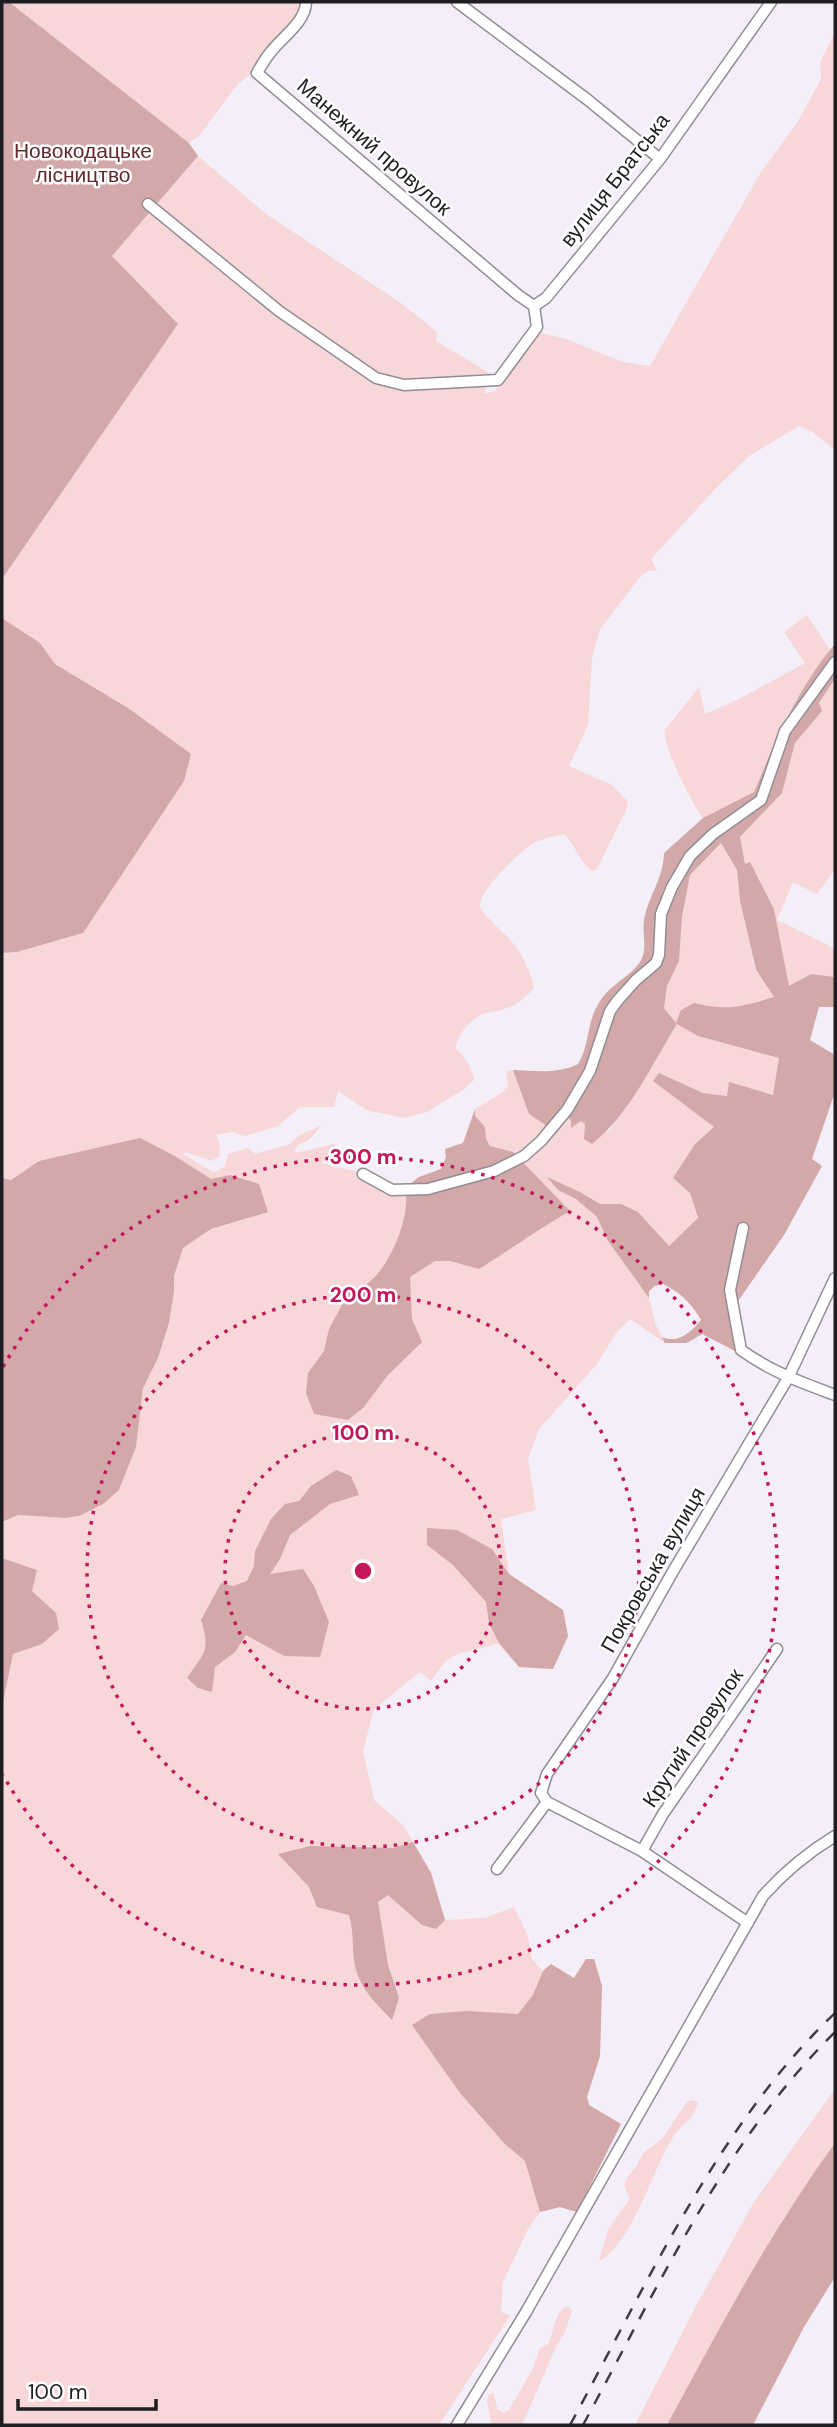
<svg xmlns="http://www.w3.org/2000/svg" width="837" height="2427" font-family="'DM Sans',sans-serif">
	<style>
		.green { fill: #f7d7d7 }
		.forest { fill: #d3a8a8; fill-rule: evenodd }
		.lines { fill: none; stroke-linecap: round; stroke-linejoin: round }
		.minor-casing { stroke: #928c96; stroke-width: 13 }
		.minor { stroke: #fff; stroke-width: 10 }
		.rail { stroke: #403d42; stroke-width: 2.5; stroke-dasharray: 12 12; stroke-linecap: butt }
		.ring { fill: none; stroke: #c2185b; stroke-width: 3.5; stroke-dasharray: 3.5 7 }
		.labels { text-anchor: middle; stroke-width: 5; stroke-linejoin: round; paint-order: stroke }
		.street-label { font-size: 21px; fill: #1f1d21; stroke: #fff }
		.park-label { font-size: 21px; fill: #612a2c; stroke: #fff }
		.centre { fill: #c2185b; stroke: #fff; stroke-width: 3.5 }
		.ring-label { font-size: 21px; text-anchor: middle; font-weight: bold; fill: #c2185b; stroke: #fff; stroke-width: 5; stroke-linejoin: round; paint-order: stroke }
	</style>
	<rect width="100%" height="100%" fill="#f4eef9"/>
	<path class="green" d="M9 2H303L300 15 248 76 237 85 199 136 189 143Z
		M833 36 835 38V450L812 432 799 426 749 456 715 489 651 559 657 570 648 571 640 577 600 629 592 657 588 725 569 766 612 785 628 802 626 810 597 869 593 871C579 863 576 845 564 834 551 837 538 839 528 847 516 856 478 892 480 906 482 915 506 934 513 943 523 956 530 971 534 987 525 1000 513 1007 498 1011 493 1012 486 1012 481 1015 470 1020 456 1036 456 1049 463 1053 474 1072 474 1080L464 1089 427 1112 403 1118 366 1110 338 1091 334 1107H300L278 1126 245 1136 233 1132 216 1135 220 1145 219 1157 211 1161 186 1152 183 1154 213 1172C224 1170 226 1165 228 1154L248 1148 256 1154 290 1144 299 1135 321 1126 309 1140 299 1144 294 1151 296 1153 334 1144 338 1150 321 1163 355 1171 363 1168 368 1175 393 1188H405L419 1177 441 1169 446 1157 445 1149 463 1143 475 1109 503 1092 508 1085 506 1071 513 1070 529 1114 561 1113 571 1120 581 1121 608 1132 624 1111 677 1024 664 1008 667 986 679 961 682 917 690 875 721 843 737 870 740 901 755 970 774 997C741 1007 729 1011 694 1003L698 1036 779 1058 774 1095 730 1083 728 1096 703 1093 659 1073 653 1081 714 1127 695 1144 673 1178 690 1193 698 1219 669 1246 621 1204H600L580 1192 548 1178 558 1190 576 1199 597 1217 608 1241 649 1298 655 1323 665 1343 630 1319 616 1333 597 1364 539 1429 528 1459 536 1510 501 1519 509 1574 563 1610 568 1636 553 1669 519 1667 498 1643C482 1650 457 1650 445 1662 440 1668 435 1675 431 1681L420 1672 374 1709 363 1751 374 1800 403 1825 431 1872 445 1920 485 1918 514 1907 528 1936 532 1959 542 1971 551 1964 574 1978 586 1959H594L602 1986 600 2056 587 2098 589 2105 621 2124 577 2212 560 2207 540 2212 528 2229 503 2282 501 2312 510 2316 439 2425H2V1707L13 1654 42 1644 56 1613 32 1591 37 1570 2 1558V1522L18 1515 65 1518 79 1516 119 1490 136 1447 143 1387 158 1358 169 1323 174 1292V1276L183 1248 211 1229 268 1211 230 1175 211 1179 175 1156 39 1161 11 1180 2 1178V953L17 952 83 933 128 708 55 664 40 643 2 618V579L178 324 112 256 198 156 266 214 401 303 437 332 436 341 491 374 484 394 495 391 536 332 566 339 623 362 650 366 761 172 797 123 821 79 820 62Z
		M807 615 830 650C797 698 777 739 754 792L703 818C692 804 662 745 665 730L699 687 705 714 739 699 805 663 784 632Z
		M835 679V870L817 894 793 882 777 920 835 949V977L811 974 789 987 774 909 750 862 745 865 740 837 782 793 795 743 822 711 819 703Z
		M835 2089V2143L783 2219 668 2425H635L696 2306 754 2202Z
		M693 2100 698 2103C693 2121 682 2123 673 2137 650 2175 637 2232 602 2260L599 2259 609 2228 630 2199 624 2186 626 2179 636 2167 643 2153 662 2139 687 2102Z
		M566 2307H569L572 2311 565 2332 556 2347 522 2425H492L487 2402 488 2395 493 2393 498 2410 504 2413 509 2410 532 2370 540 2348 548 2344C555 2331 553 2315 566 2307Z"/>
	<path class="forest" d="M2 2H9L189 143 198 156 112 256 178 324 2 579Z
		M2 618 40 643 55 664 128 708 191 754 184 781 83 933 17 952 2 953Z
		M835 644V679L819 703 822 711 795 743 782 793 740 837 745 864 750 862 774 909 789 986 811 974 835 977V1007H819L810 1040 835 1055V1092L812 1159 822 1166 784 1235 734 1307 739 1353 702 1334 687 1343H665L662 1337C679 1344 691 1332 701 1320 691 1303 681 1293 663 1284L655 1286 649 1291V1298L608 1241 597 1217 576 1199 558 1190 547 1177 580 1192 600 1204H621L638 1212 669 1246 698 1218 690 1193 673 1178 695 1144 714 1127 653 1081 659 1073 703 1093 727 1096 729 1082 773 1095 779 1058 698 1036 677 1024C651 1065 631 1113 592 1144L584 1139 585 1124 581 1121 571 1128V1120L561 1113 547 1126 529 1114 513 1070C534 1071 559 1074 578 1064 589 1047 587 1025 596 1008 608 984 626 981 640 962 648 950 642 934 644 920 649 894 663 880 664 853L703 818 754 792C776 741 798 687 835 644ZM721 843 737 870 740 901 756 970 774 997C740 1007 729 1011 694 1003L681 1010 676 1023 664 1008 667 986 679 961 682 917 690 875Z
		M475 1109V1116L485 1127 486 1139 490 1146 513 1152 570 1211C538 1229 510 1250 479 1269L450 1261H435L410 1277 412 1319 422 1342 388 1375 363 1408 348 1420 314 1414 306 1393 308 1373 324 1351 329 1329 349 1292C354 1290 360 1289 364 1286 389 1271 412 1215 405 1188L419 1177 441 1169 446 1157 445 1149 463 1143Z
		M140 1138 175 1156 211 1179 230 1175 259 1184 268 1212 211 1229 183 1248 174 1276V1292L169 1323 158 1358 143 1388 136 1447 119 1490 103 1504 79 1516 65 1518 18 1515 2 1522V1178L11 1180 39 1161Z
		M336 1470 351 1476 359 1495 330 1504 290 1535 280 1559 270 1574 303 1569 314 1586 329 1622 320 1657 284 1656 246 1635 235 1652 215 1667 212 1692 198 1688 187 1678C204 1653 211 1651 201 1620L221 1583 233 1586 247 1581 254 1566 255 1551 271 1519 285 1504 299 1501 311 1486Z
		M427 1528 457 1530 492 1549 509 1574 563 1610 568 1636 553 1669 519 1667 499 1643 489 1623 486 1602 453 1565 427 1545Z
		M2 1558 37 1570 32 1591 56 1613 59 1629 42 1644 13 1654 2 1707Z
		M413 1842 431 1873 445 1920 436 1929 422 1925 388 1895 378 1902 388 1965 399 1998 392 2020C378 2006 361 1989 356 1970 351 1952 355 1936 349 1915L317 1907 309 1887 278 1854 310 1846 393 1848Z
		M586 1959H594L602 1986 600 2056 587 2097 589 2105 621 2124 577 2212 560 2207 540 2212 525 2161 505 2144 460 2093 412 2025 430 2014 466 2011 518 2014 533 1995 543 1971 551 1964 574 1978Z
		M835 2143V2277L804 2327 753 2425H667C719 2329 770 2232 835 2143Z"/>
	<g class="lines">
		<defs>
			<path id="minor" d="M306 2C306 22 281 38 270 53 265 59 261 66 257 73L518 295 534 306
				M457 2 588 100 660 159
				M148 204 279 311 376 378 404 385 498 380 537 327 534 306 546 298 660 159 771 2
				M363 1174 392 1190 428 1189 494 1171 524 1156 541 1141 567 1110 590 1071 610 1011 618 1000 636 980 656 963 659 955 661 914 672 887 690 856 713 834 761 800 785 731 835 662
				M743 1228 730 1290 741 1350C772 1372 800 1382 835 1395
				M547 1802 642 1851 748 1923
				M642 1851 663 1814 777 1649
				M497 1869 547 1802 541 1793 547 1774 613 1678 672 1573 788 1378 835 1278
				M457 2425 526 2312 763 1896C785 1871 807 1853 835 1836"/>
		</defs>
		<use href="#minor" class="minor-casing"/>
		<use href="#minor" class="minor"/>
		<path class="rail" d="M570 2425C646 2286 719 2123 835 2013
			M583 2425C657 2289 723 2143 835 2032"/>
	</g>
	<g class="ring">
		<circle cx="363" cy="1571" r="138"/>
		<circle cx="363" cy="1571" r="276"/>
		<path d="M3 1367A414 414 0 1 1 3 1775"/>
	</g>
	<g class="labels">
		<g class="street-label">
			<text transform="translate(374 147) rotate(41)" y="7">Манежний провулок</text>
			<text transform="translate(615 180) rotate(-52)" y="7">вулиця Братська</text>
			<text transform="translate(653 1570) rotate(-60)" y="7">Покровська вулиця</text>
			<text transform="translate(693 1738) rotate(-56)" y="7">Крутий провулок</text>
		</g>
		<g class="park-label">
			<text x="83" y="158">Новокодацьке<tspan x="83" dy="24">лісництво</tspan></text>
		</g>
	</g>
	<circle cx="363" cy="1571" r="10" class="centre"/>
	<g class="ring-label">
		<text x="363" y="1164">300 m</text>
		<text x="363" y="1302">200 m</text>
		<text x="363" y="1440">100 m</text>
	</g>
	<rect width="837" height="2427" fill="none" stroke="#1f1d21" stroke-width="7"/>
	<path d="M18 2399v10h138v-10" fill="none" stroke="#1f1d21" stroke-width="3.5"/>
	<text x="28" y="2399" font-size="21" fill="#1f1d21" stroke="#ffffff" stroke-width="5" paint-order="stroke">100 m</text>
</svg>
